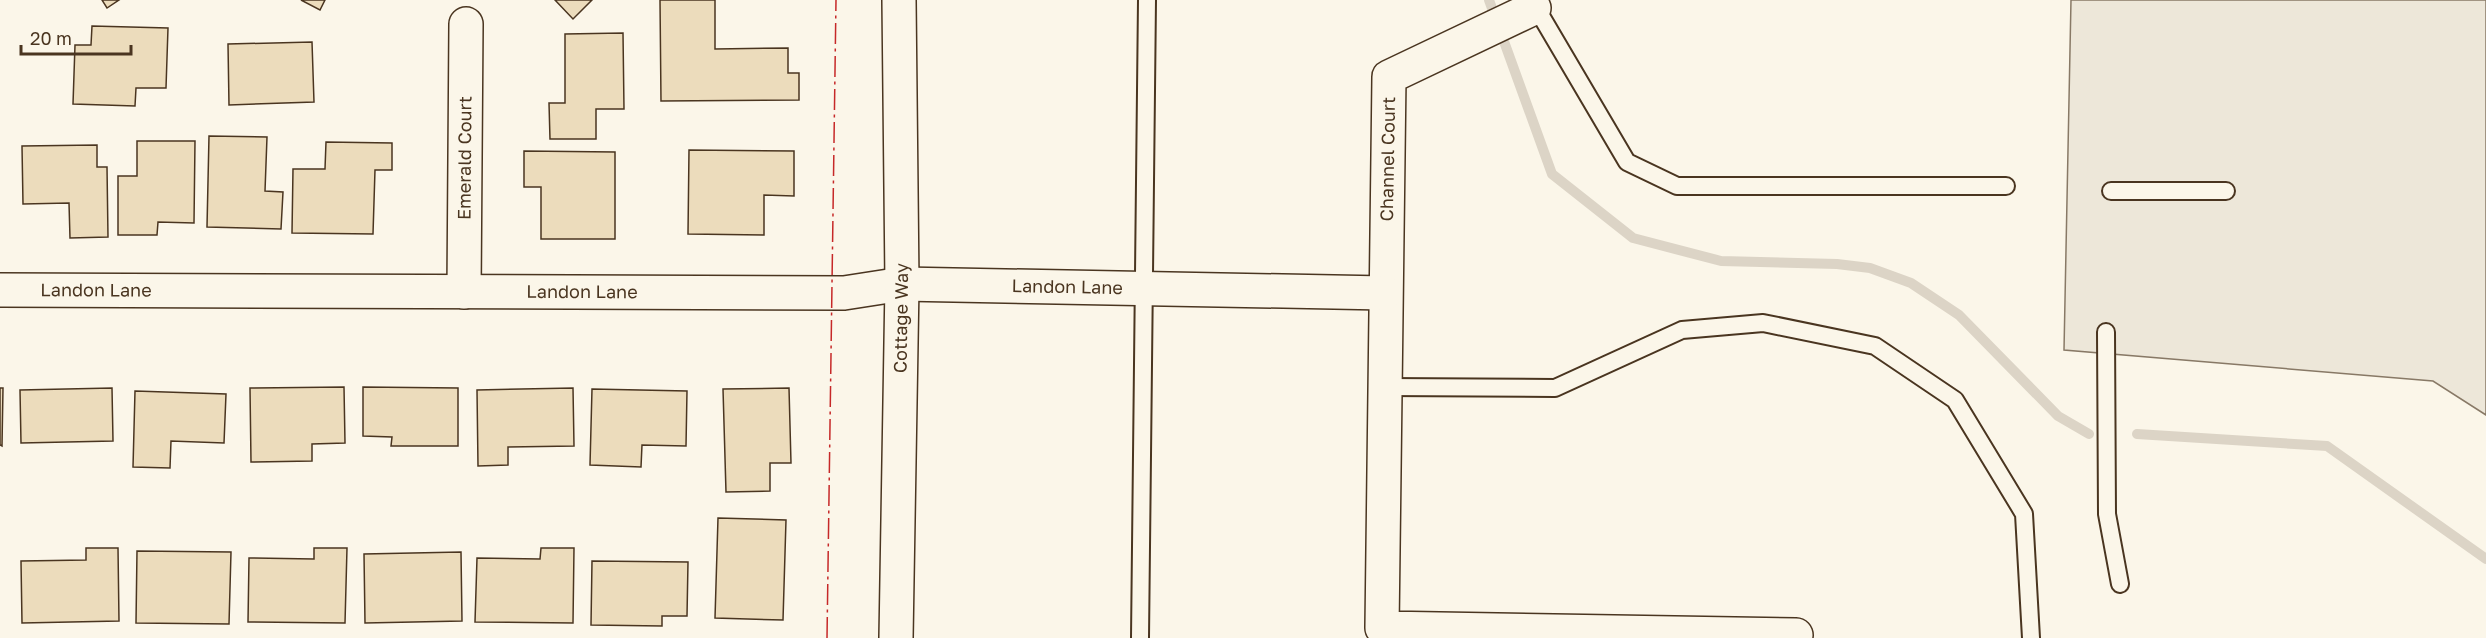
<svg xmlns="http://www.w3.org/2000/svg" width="2486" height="638" font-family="'Golos Text',sans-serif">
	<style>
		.parking { fill: #ede7d9; stroke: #887966; stroke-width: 1.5 }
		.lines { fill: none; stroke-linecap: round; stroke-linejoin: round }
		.stream { stroke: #dcd4c6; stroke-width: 10 }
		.building { fill: #ecdcbc; stroke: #4a3520; stroke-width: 1.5 }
		.lane-casing { stroke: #4a3520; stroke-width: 20 }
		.street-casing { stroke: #4a3520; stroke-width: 36 }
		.secondary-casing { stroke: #4a3520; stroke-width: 36 }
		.lane { stroke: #fbf6e9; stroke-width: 16 }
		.street { stroke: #fbf6e9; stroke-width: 33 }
		.secondary { stroke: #fbf6e9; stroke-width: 33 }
		.power { stroke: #c62828; stroke-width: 1.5; stroke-dasharray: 21 4.5 3 4.5; stroke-linecap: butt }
		.labels { text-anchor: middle; stroke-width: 4.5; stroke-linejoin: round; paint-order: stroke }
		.street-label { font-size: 18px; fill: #4a3520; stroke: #fbf6e9 }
	</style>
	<rect width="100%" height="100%" fill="#fbf6e9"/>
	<path class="parking" d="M2071 0H2486V415L2433 381 2064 350Z"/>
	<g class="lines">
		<path class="stream" d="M1489 0 1552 174 1633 238 1721 261 1837 264 1870 268 1911 283 1959 315 2058 416 2089 434
			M2137 434 2327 446 2486 559"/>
	</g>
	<path class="building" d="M102 0H119L107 8Z
		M301 0H325L320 10Z
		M555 0H592L573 19Z
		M660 0H715V49L788 48V73H799V100L661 101Z
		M92 26 168 28 166 88H136L135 106 73 104 75 45H91Z
		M623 33 624 109H596V139H550L549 103H565V34Z
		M312 42 314 102 229 105 228 44Z
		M209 136 267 137 265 191 283 192 281 229 207 227Z
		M137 141H195L194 223 158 222 157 235H118V176H137Z
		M326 142 392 143V170H375L373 234 292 233 293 169H325Z
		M97 145V167H107L108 237 70 238 69 203 23 204 22 146Z
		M689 150 794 151V196L764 195V235L688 234Z
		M524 151 615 152V239H541V187H524Z
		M344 387 345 443 312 444V461L251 462 250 388Z
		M363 387 458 388V446H391L392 437 363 436Z
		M0 388H3L2 446 0 445Z
		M112 388 113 441 21 443 20 390Z
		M573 388 574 446 508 447V465L478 466 477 390Z
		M789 388 791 463H770V491L726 492 723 389Z
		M592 389 687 391 686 446 642 445 641 467 590 465Z
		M135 391 226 394 224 443 171 441 170 468 133 467Z
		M718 518 786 520 783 620 715 618Z
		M86 548H118L119 621 22 623 21 561 86 560Z
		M314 548H347L345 623 248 622 249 558 314 559Z
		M541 548H574L573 623 475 622 477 558 540 559Z
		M137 551 231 552 229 624 136 623Z
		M461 552 462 621 365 623 364 554Z
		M592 561 688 562 687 616H662V626L591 625Z"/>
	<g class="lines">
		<defs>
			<path id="lane" d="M1534 4 1627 162 1677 186H2006
				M2111 191H2226
				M2106 332 2107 514 2120 584
				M1384 387 1555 388 1682 330 1763 323 1875 346 1955 400 2024 514 2031 638
				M1140 638 1147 0"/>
			<g id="street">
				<path d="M1534 8 1389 77 1382 628 1796 635"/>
				<path id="s1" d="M0 290 844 293 902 284 1385 293"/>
				<path id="s2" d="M464 292 466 24"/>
			</g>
			<g id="secondary">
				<path id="s3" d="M896 638 902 284 899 0"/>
			</g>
		</defs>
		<use href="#lane" class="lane-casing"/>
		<use href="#street" class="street-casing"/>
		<use href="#secondary" class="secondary-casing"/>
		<use href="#lane" class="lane"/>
		<use href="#street" class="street"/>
		<use href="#secondary" class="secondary"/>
		<path class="power" d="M827 638 836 0"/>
	</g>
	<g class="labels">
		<g class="street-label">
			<text dy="6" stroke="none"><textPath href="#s2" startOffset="134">Emerald Court</textPath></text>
			<text transform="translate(1388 159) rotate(-89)" y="6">Channel Court</text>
			<text dy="6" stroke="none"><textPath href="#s1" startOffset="1068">Landon Lane</textPath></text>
			<text dy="6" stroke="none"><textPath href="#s1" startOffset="96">Landon Lane</textPath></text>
			<text dy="6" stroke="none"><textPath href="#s1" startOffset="582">Landon Lane</textPath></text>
			<text dy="6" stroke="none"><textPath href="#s3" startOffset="320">Cottage Way</textPath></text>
		</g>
	</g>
	<path d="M21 45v9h110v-9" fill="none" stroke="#4a3520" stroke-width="3"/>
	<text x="30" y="45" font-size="18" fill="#4a3520" stroke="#fbf6e9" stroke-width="4.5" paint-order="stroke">20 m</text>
</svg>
